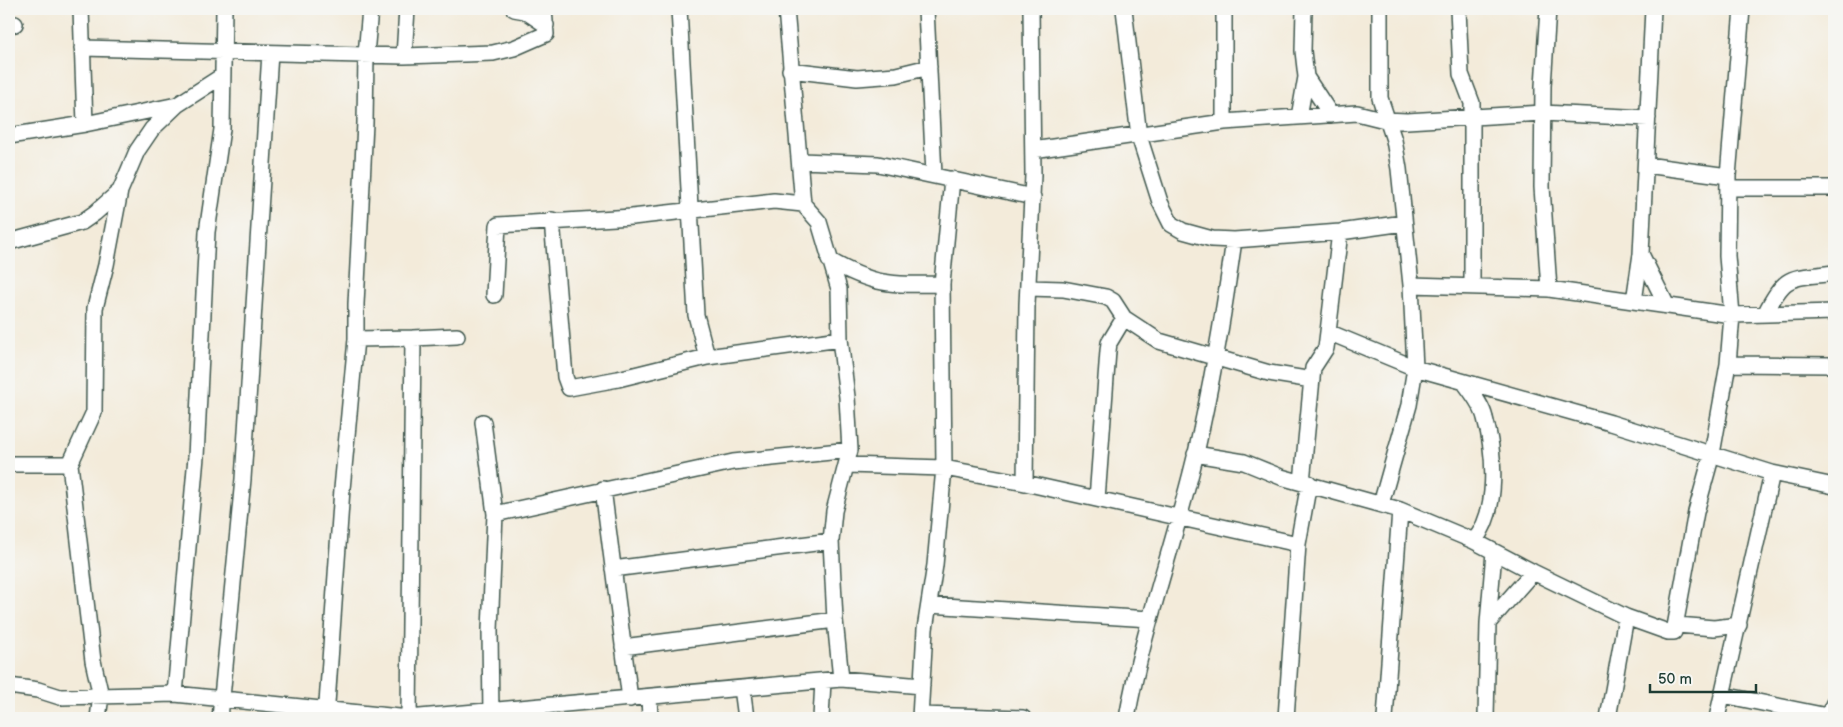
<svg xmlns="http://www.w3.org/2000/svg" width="1843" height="727" font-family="'Balsamiq Sans',sans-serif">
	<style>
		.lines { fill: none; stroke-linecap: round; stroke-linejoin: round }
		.street-casing { stroke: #3f574d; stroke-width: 18 }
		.street { stroke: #fff; stroke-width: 15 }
	</style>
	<rect width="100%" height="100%" fill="#f6f6f2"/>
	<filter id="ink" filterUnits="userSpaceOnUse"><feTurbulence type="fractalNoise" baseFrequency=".02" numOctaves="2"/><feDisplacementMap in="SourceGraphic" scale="10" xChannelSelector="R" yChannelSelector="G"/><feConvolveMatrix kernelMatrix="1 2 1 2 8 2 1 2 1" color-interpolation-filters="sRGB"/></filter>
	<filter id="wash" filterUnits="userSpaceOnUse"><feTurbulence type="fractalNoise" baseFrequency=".0096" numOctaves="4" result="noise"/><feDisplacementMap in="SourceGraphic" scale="20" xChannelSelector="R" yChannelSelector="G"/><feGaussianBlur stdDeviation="1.12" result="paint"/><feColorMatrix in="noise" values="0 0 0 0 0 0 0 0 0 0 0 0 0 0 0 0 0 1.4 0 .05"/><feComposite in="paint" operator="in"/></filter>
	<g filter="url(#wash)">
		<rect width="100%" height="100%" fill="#f3ebda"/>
	</g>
	<g filter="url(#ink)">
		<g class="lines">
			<defs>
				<path id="street" d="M81 9 85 124
					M407 9 404 56 493 53 514 48 546 34 544 9
					M514 9 525 11 546 25
					M679 9 696 315 707 357
					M786 9 803 204 819 222 839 289 840 339 847 397 850 450 834 511 831 541 835 620 841 679
					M926 9 934 175
					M1124 9 1139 136 1160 202 1171 224 1183 231 1212 239 1234 240 1340 232 1404 223
					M1224 9V122
					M1304 9 1303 51 1306 77 1331 115
					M1380 9V98L1394 140 1399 169 1411 285 1415 368 1409 405 1381 504
					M1458 9 1461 74 1472 103V287
					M1548 9 1543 86 1542 187 1549 289
					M9 25 15 24
					M82 48 404 56
					M790 70 857 78 896 75 929 67
					M1299 117 1306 77
					M9 136 85 124 177 105 222 76
					M1033 150 1224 122 1357 113 1385 120 1407 121 1542 113 1648 118
					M801 161 878 164 1033 197
					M1646 165 1728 176
					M1729 188H1834
					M552 220 565 377 569 388 618 379 707 357 840 339
					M9 242 82 222 95 213 120 191 137 151 152 129 177 105
					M1641 254 1667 306
					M829 260C874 286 891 285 942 284
					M1411 285 1549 289 1732 315 1834 312
					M1028 288 1063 289 1106 297 1113 301 1124 318 1159 341 1269 373 1312 380
					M494 295 498 225 632 217 774 201 803 204
					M1634 301 1641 254 1653 9
					M1765 314C1786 272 1791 279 1834 273
					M1328 332 1340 232
					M356 339 413 338
					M1728 364 1834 365
					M1464 382C1472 393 1482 405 1485 418 1495 454 1499 511 1474 541
					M483 422 495 514 490 630 491 718
					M1195 454 1244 462 1281 477 1400 510 1474 541 1533 572 1626 617 1668 632H1674L1696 512 1712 454 1728 364 1732 315 1727 256 1728 176 1742 9
					M9 464H70
					M847 465 944 468 1025 483 1298 544
					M1302 482 1313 368 1326 348 1328 332 1415 368 1611 423 1772 473 1834 486
					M1025 483 1027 305 1033 175 1031 9
					M603 489 630 699
					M1097 499 1108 351 1109 343 1124 318
					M495 514 733 462 850 450
					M613 569 831 541
					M929 605 1150 619
					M1488 623 1533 572
					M1677 625 1714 628 1739 625
					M623 647 835 620
					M9 686 38 690 60 697 175 694 409 718 841 679 922 686
					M742 688 746 718
					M175 694 196 457 207 232 222 129 224 9
					M1723 695 1822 715H1828L1834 703
					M649 697 650 718
					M920 715 1023 718
					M98 718 101 696 93 661 70 464 94 412 95 308 106 265 120 191
					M220 718 243 479 270 53
					M326 718 342 489 356 339V304L365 123 366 55 370 9
					M409 718 413 338 457 336
					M821 718 823 681
					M920 718 925 629 935 565 944 468 942 284 952 179
					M1127 718C1143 628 1175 542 1196 453 1212 383 1224 312 1234 240
					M1286 718 1298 544 1309 483
					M1385 718 1400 510
					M1486 718 1488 623 1494 552
					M1608 718 1626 617
					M1717 718 1772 473"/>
			</defs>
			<use href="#street" class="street-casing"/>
			<use href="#street" class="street"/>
		</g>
	</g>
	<rect width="1843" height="727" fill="none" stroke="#f6f6f2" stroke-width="30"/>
	<path d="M1650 684v8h106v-8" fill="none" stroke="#1f3d34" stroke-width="2.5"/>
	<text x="1658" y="684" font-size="15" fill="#1f3d34" stroke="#f6f6f2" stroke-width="4" paint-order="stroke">50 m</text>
</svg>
